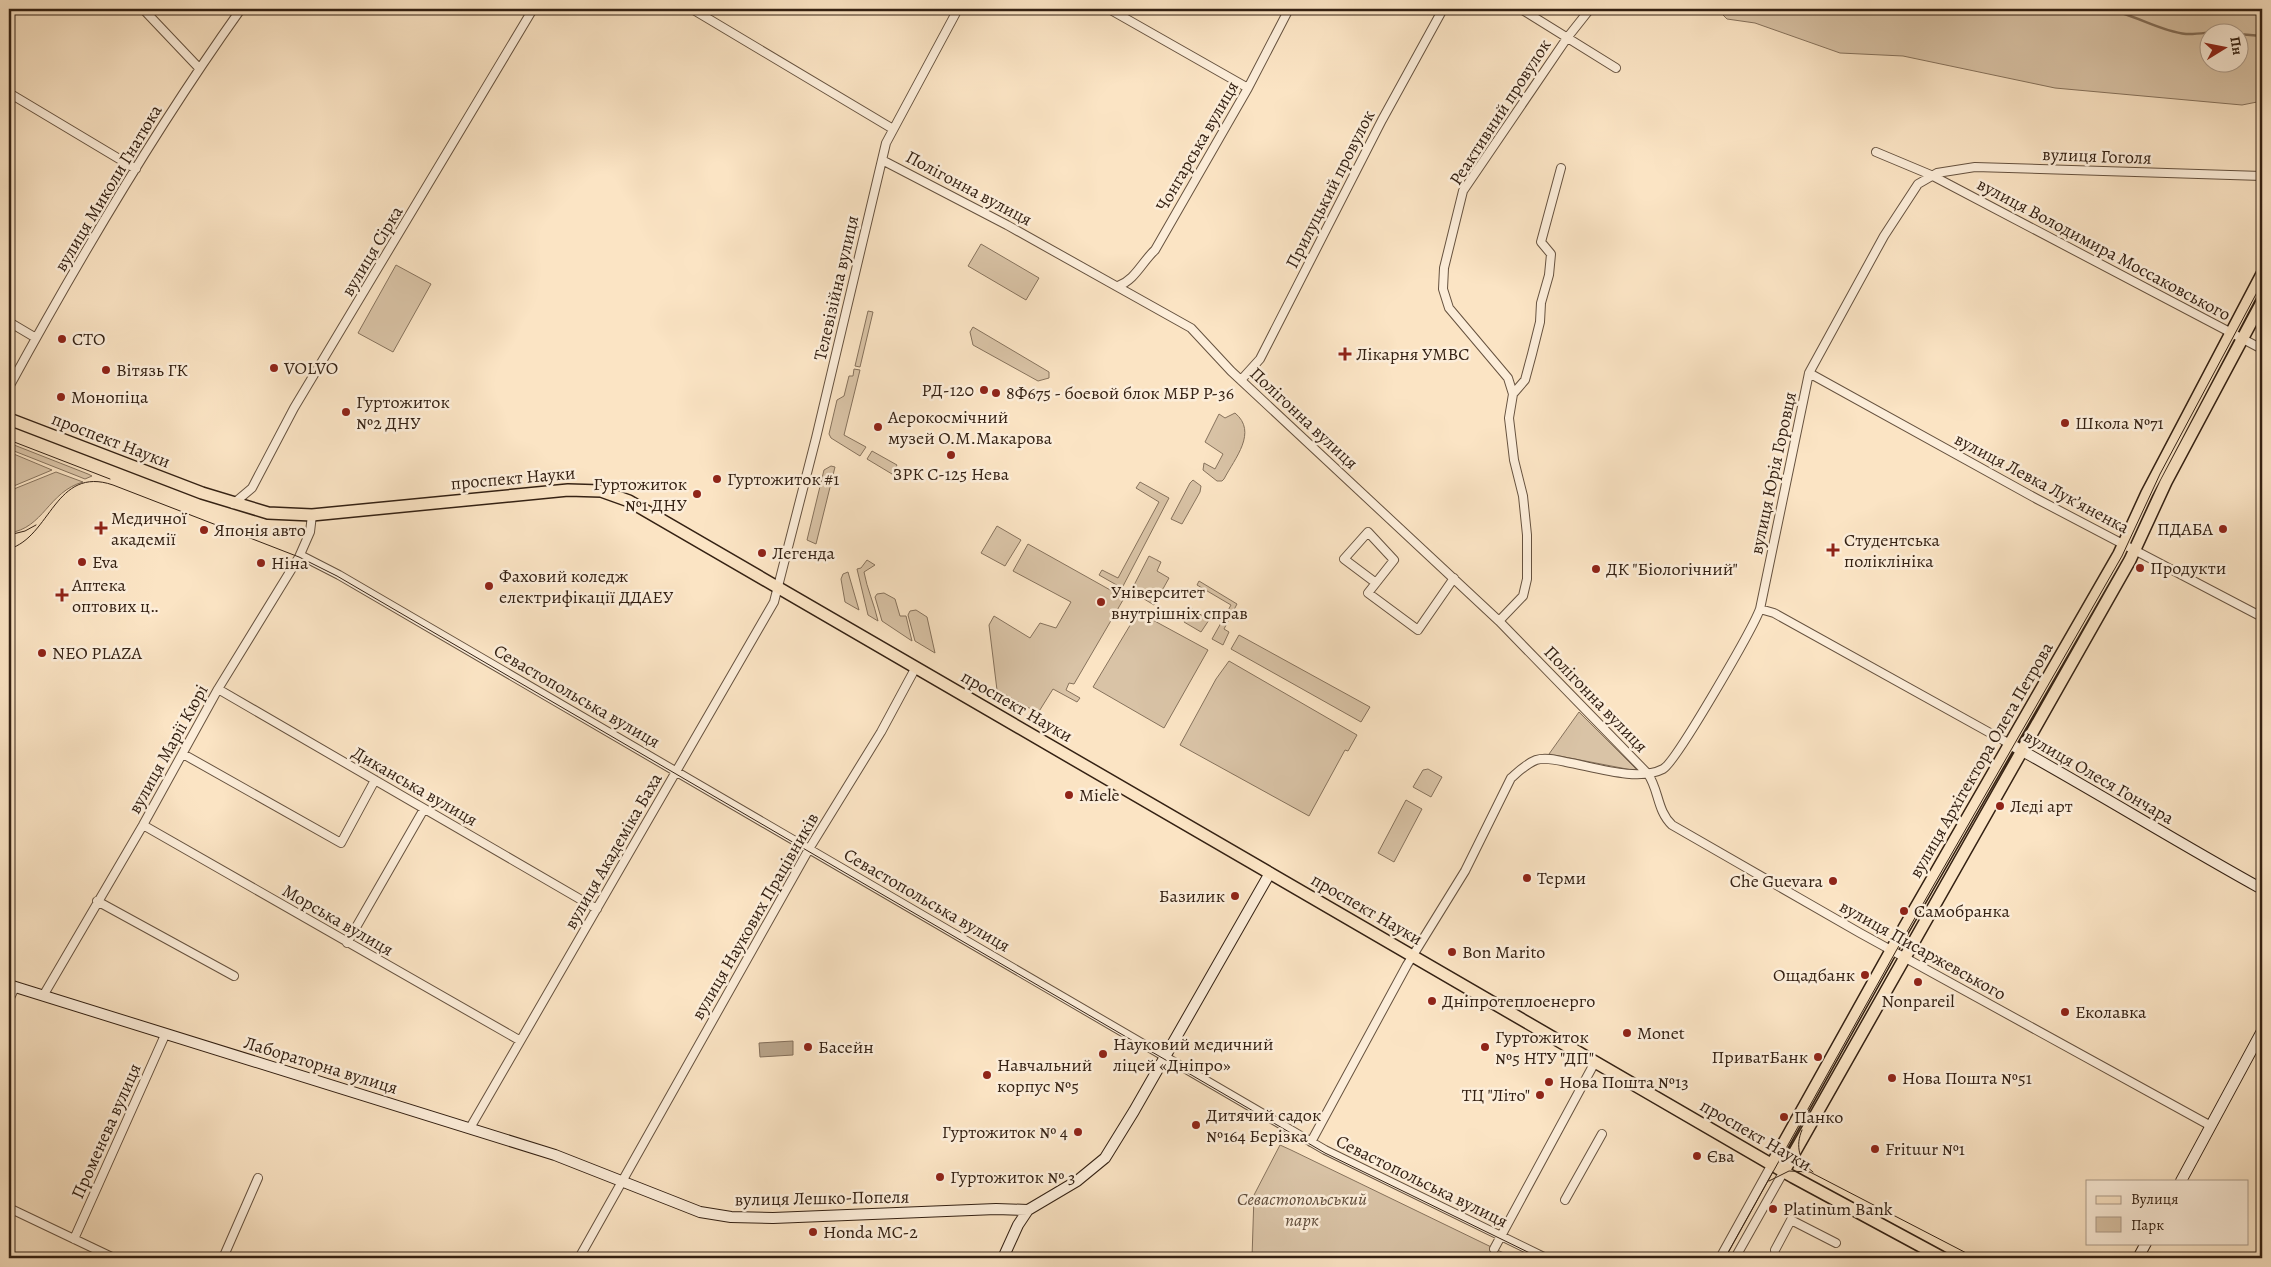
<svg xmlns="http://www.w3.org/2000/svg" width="2271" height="1267" font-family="Alegreya,serif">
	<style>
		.green { fill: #d9c3a6; stroke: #86725c; fill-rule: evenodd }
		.water { fill: #b7a288; stroke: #836e59 }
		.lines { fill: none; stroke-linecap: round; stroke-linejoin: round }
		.stream { stroke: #836e59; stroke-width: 2.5 }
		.street-casing { stroke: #66523f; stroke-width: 10 }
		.secondary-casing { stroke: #342113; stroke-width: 12 }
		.primary-casing { stroke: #342113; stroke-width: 14 }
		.street { stroke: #fcedd9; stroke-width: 8 }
		.secondary { stroke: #fcedd9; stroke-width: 10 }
		.primary { stroke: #fbe4c4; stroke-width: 11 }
		.tram { stroke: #342113; stroke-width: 1 }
		.poi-dot { fill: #8f2418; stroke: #fcedd9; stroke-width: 2 }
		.labels { text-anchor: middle; stroke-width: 5; stroke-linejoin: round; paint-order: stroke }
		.street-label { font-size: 18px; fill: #342113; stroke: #fcedd9 }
		.poi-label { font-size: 18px; fill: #342113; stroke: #fcedd9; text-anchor: start }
		.park-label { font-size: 18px; font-style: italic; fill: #5d4a38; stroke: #fcedd9 }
	</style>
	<rect width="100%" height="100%" fill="#fbe4c4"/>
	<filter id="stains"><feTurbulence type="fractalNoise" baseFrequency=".004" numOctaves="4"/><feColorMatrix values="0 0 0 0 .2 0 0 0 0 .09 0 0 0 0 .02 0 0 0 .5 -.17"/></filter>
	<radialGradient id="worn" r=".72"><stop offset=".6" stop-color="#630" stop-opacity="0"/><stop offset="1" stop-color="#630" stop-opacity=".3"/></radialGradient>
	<path class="green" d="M1717 9H2262V101L2242 105 2055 88 1903 56 1840 53 1755 23 1727 19ZM2208 32H2238V62H2208Z
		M981 244 1039 278 1026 300 968 266Z
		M396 265 431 284 393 352 358 333Z
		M868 311 873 312 860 367 855 366Z
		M973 327 1049 372V378L1038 381 973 345 970 332Z
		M854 369 860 370 844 435 866 447 860 456 831 438 829 434 837 400 844 396 849 376H853Z
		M1235 413C1258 432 1235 458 1224 479L1222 481H1217L1203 470 1204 463 1215 469 1223 454 1205 442 1219 414 1225 418Z
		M9 443 88 474 92 476 85 479 9 449Z
		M872 451 897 465 892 474 867 459Z
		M9 452 52 470 9 488Z
		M831 466 835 467 816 544 807 540 824 470Z
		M56 472 83 482C48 492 44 528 9 533V491Z
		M1193 480 1201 486 1200 492 1182 524 1171 519 1190 483Z
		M1140 482 1169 498 1122 588 1099 575 1102 570 1118 578 1159 502 1136 488Z
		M997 526 1021 540 1005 566 981 553Z
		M1028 544 1121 596 1123 600 1074 684 1069 683 1066 690 1080 698 1077 702 1053 689 1038 713 997 690 989 625 994 616 1030 638 1040 623 1056 628 1071 602 1013 571Z
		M1149 556 1161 562 1157 571 1169 578 1154 605 1131 591Z
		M867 560 875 565 864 572C867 589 874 603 878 621L868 615 857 569 861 568Z
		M848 572 859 610 845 602 841 579 843 574Z
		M1199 581 1237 604 1224 629 1229 632 1223 645 1212 639 1231 605 1197 585Z
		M884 593 895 599 900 616H906L912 641 882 621 875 597 877 594Z
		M1192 609 1209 620 1201 632 1184 622Z
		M916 610 927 617 935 653 915 641 908 615 910 611Z
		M1138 612 1208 650 1164 728 1093 687Z
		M1239 635 1370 707 1361 722 1231 649Z
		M1229 661 1357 735 1348 751 1345 750 1309 816 1180 745 1216 679Z
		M1579 712 1636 769 1632 770 1549 754Z
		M1428 769 1442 777 1431 797 1413 787 1423 770Z
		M1406 800 1422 809 1394 862 1378 853Z
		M1280 1145 1291 1150 1514 1258H1252L1254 1195Z"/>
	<path class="water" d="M793 1041V1055L760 1057 759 1043Z"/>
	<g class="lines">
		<path class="stream" d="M2105 9C2133 13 2158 31 2186 34 2202 35 2217 29 2233 32
			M2238 34 2262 36"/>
		<defs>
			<path id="street" d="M143 9 199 68
				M692 9 893 129
				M1109 9 1248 88
				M1521 9 1616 68
				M9 93 136 169
				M1876 152 1931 175 2262 349
				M882 160 1007 225 1191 328 1231 371 1499 621 1648 774C1659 790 1657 811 1672 825L1860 933 2211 1126
				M1118 286C1135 280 1142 262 1155 250L1248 88 1289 9
				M9 322 36 338
				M1809 373 2037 499 2262 617
				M1241 380 1260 359 1382 120 1443 9
				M9 387C79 259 156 128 241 9
				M1513 394 1508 378 1449 308 1443 289 1444 268 1463 191 1567 38 1590 9
				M233 504 252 488 294 408 533 9
				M300 555 339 575 1325 1150 1546 1258
				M1376 583 1344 559 1368 532 1394 560 1368 593 1418 630 1454 578
				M1760 609 1774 613 2010 744
				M1499 621 1523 596 1527 579V535L1523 496 1514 460 1509 418 1513 394 1525 380 1532 354 1540 322 1541 303 1549 275 1551 254 1541 242 1561 168
				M218 689 597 909
				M183 754 341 843 375 780
				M143 825 519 1040
				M97 901 234 976
				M347 943 424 809
				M43 996 143 825 218 689 299 557 310 532 312 515
				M9 1000 15 987
				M470 1128 774 602 816 438 886 143 958 9
				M1311 1142 1407 965 1465 871 1511 778C1519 771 1526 764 1536 760 1545 757 1557 760 1566 762 1594 767 1638 782 1663 769 1676 762 1752 630 1760 609L1809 373 1884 236 1918 184 1937 173 1975 167 2262 176
				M1565 1200 1602 1134
				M9 1208 114 1258
				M74 1239 165 1035
				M1494 1249 1595 1062
				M1775 1250 1791 1220 1836 1243
				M223 1258 258 1178
				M579 1258 809 849 881 732 916 667
				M1720 1258 1772 1164
				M1735 1258 1784 1171"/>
			<path id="secondary" d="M2010 744C2095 791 2177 842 2262 889
				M9 985 555 1155 700 1212 731 1217 773 1218 996 1209 1028 1210
				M2181 1181 2262 1031
				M1003 1258 1018 1225 1028 1210 1077 1181 1105 1158 1134 1111 1270 873
				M2138 1258 2146 1243"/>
			<path id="primary" d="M9 419 202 493 268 513 312 515 568 490 601 491 629 501 1793 1177 1943 1258
				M1772 1164 1892 949 2119 554 2147 493 2262 274
				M1784 1171 2130 560 2166 482 2262 302"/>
		</defs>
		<use href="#street" class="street-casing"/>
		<use href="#secondary" class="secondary-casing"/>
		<use href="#primary" class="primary-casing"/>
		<use href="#street" class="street"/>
		<use href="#secondary" class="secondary"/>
		<use href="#primary" class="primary"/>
		<path class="tram" d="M9 440 110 479
			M9 535 25 531 36 525
			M9 549C51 537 55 465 113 485L299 557 337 576 1325 1153 1540 1258
			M1802 1130C1795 1146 1799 1161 1813 1172
			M1769 1181 1789 1171 1810 1172 1976 1258
			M1725 1258 1896 951 2122 556 2160 474 2262 283"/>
	</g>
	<g class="poi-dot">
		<circle cx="62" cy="339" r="5"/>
		<path d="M1342.5 346.5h5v5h5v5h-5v5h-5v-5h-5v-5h5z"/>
		<circle cx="274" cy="368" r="5"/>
		<circle cx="106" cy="370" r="5"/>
		<circle cx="984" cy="390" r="5"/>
		<circle cx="996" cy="393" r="5"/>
		<circle cx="61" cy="397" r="5"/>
		<circle cx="346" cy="412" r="5"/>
		<circle cx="2065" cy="423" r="5"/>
		<circle cx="878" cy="427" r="5"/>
		<circle cx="951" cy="455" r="5"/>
		<circle cx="717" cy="479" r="5"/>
		<circle cx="697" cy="494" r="5"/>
		<path d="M98.5 520.5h5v5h5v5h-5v5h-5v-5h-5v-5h5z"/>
		<circle cx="2223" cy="529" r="5"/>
		<circle cx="204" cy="530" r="5"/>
		<path d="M1830.5 542.5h5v5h5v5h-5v5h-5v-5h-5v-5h5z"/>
		<circle cx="762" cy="553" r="5"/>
		<circle cx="82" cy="562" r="5"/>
		<circle cx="261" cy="563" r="5"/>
		<circle cx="2140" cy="568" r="5"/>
		<circle cx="1596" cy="569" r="5"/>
		<circle cx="489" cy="586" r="5"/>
		<path d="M59.5 587.5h5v5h5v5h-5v5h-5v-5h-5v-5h5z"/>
		<circle cx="1101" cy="602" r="5"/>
		<circle cx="42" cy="653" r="5"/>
		<circle cx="1069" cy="795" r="5"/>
		<circle cx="2000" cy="806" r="5"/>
		<circle cx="1527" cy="878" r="5"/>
		<circle cx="1833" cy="881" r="5"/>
		<circle cx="1235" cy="896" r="5"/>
		<circle cx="1904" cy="911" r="5"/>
		<circle cx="1452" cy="952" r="5"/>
		<circle cx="1865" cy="975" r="5"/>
		<circle cx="1918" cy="982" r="5"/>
		<circle cx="1432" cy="1001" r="5"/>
		<circle cx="2065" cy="1012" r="5"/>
		<circle cx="1627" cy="1033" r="5"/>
		<circle cx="808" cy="1047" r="5"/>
		<circle cx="1485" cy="1047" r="5"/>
		<circle cx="1103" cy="1054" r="5"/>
		<circle cx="1818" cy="1057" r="5"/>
		<circle cx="987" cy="1075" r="5"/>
		<circle cx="1892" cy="1078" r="5"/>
		<circle cx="1549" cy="1082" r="5"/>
		<circle cx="1540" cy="1095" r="5"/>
		<circle cx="1784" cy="1117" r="5"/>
		<circle cx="1196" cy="1125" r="5"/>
		<circle cx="1078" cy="1132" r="5"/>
		<circle cx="1875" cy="1149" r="5"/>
		<circle cx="1697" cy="1156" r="5"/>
		<circle cx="940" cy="1177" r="5"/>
		<circle cx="1773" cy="1209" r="5"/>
		<circle cx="813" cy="1232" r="5"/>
	</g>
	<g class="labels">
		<g class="street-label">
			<text transform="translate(1500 112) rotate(-57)" y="6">Реактивний провулок</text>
			<text transform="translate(1197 146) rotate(-60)" y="6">Чонгарська вулиця</text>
			<text transform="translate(2097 156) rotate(2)" y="6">вулиця Гоголя</text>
			<text transform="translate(108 188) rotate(-59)" y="6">вулиця Миколи Гнатюка</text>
			<text transform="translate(969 188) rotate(28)" y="6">Полігонна вулиця</text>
			<text transform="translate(1330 189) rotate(-63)" y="6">Прилуцький провулок</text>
			<text transform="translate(2104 249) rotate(28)" y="6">вулиця Володимира Моссаковського</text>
			<text transform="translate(372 251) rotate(-59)" y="6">вулиця Сірка</text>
			<text transform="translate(836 288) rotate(-77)" y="6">Телевізійна вулиця</text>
			<text transform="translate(1304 418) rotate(43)" y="6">Полігонна вулиця</text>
			<text transform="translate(111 440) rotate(21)" y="6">проспект Науки</text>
			<text transform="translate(1773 473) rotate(-78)" y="6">вулиця Юрія Горовця</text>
			<text transform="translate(513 478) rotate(-5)" y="6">проспект Науки</text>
			<text transform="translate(2042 483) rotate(28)" y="6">вулиця Левка Лукʼяненка</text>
			<text transform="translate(577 696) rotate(30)" y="6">Севастопольська вулиця</text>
			<text transform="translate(1596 699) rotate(46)" y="6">Полігонна вулиця</text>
			<text transform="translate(1017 706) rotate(30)" y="6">проспект Науки</text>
			<text transform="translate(168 749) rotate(-61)" y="6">вулиця Марії Кюрі</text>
			<text transform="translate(1981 760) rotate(-60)" y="6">вулиця Архітектора Олега Петрова</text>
			<text transform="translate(2099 777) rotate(30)" y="6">вулиця Олеся Гончара</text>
			<text transform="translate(415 786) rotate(30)" y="6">Диканська вулиця</text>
			<text transform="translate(613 851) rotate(-60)" y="6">вулиця Академіка Баха</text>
			<text transform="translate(927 900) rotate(30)" y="6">Севастопольська вулиця</text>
			<text transform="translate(1367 909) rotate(30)" y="6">проспект Науки</text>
			<text transform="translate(755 916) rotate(-60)" y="6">вулиця Наукових Працівників</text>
			<text transform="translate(338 920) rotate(30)" y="6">Морська вулиця</text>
			<text transform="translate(1923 950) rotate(29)" y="6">вулиця Писаржевського</text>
			<text transform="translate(321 1065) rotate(17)" y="6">Лабораторна вулиця</text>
			<text transform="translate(106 1131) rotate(-66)" y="6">Променева вулиця</text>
			<text transform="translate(1756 1135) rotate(30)" y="6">проспект Науки</text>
			<text transform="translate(1422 1181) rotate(26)" y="6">Севастопольська вулиця</text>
			<text transform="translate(822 1198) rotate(-1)" y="6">вулиця Лешко-Попеля</text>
		</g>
		<g class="poi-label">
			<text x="72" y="345">СТО</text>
			<text x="1356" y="360">Лікарня УМВС</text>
			<text x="284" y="374">VOLVO</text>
			<text x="116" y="376">Вітязь ГК</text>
			<text x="974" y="396" text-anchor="end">РД-120</text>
			<text x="1006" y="399">8Ф675 - боевой блок МБР Р-36</text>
			<text x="71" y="403">Монопіца</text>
			<text x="356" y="408">Гуртожиток<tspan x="356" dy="21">№2 ДНУ</tspan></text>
			<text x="888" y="423">Аерокосмічний<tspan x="888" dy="21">музей О.М.Макарова</tspan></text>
			<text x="2075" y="429">Школа №71</text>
			<text x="951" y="480" text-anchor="middle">ЗРК С-125 Нева</text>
			<text x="727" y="485">Гуртожиток #1</text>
			<text x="687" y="490" text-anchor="end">Гуртожиток<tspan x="687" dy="21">№1 ДНУ</tspan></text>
			<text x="111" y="524">Медичної<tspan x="111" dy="21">академії</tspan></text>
			<text x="2213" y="535" text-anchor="end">ПДАБА</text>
			<text x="214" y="536">Японія авто</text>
			<text x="1844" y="546">Студентська<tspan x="1844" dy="21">поліклініка</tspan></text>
			<text x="772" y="559">Легенда</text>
			<text x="92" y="568">Eva</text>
			<text x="271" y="569">Ніна</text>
			<text x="2150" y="574">Продукти</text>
			<text x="1606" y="575">ДК "Біологічний"</text>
			<text x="499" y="582">Фаховий коледж<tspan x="499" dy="21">електрифікації ДДАЕУ</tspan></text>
			<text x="72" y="591">Аптека<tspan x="72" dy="21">оптових ц‥</tspan></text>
			<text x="1111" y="598">Університет<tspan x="1111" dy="21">внутрішніх справ</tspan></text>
			<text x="52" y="659">NEO PLAZA</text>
			<text x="1079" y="801">Miele</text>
			<text x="2010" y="812">Леді арт</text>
			<text x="1537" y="884">Терми</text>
			<text x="1823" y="887" text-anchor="end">Che Guevara</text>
			<text x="1225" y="902" text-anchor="end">Базилик</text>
			<text x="1914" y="917">Самобранка</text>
			<text x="1462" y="958">Bon Marito</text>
			<text x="1855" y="981" text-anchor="end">Ощадбанк</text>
			<text x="1442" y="1007">Дніпротеплоенерго</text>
			<text x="1918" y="1007" text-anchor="middle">Nonpareil</text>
			<text x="2075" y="1018">Еколавка</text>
			<text x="1637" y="1039">Monet</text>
			<text x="1495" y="1043">Гуртожиток<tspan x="1495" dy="21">№5 НТУ "ДП"</tspan></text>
			<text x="1113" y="1050">Науковий медичний<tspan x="1113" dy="21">ліцей «Дніпро»</tspan></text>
			<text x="818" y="1053">Басейн</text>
			<text x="1808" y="1063" text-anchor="end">ПриватБанк</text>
			<text x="997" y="1071">Навчальний<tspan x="997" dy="21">корпус №5</tspan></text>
			<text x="1902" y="1084">Нова Пошта №51</text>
			<text x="1559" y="1088">Нова Пошта №13</text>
			<text x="1530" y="1101" text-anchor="end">ТЦ "Літо"</text>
			<text x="1206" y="1121">Дитячий садок<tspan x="1206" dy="21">№164 Берізка</tspan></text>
			<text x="1794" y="1123">Панко</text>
			<text x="1068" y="1138" text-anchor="end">Гуртожиток № 4</text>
			<text x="1885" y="1155">Frituur №1</text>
			<text x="1707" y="1162">Єва</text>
			<text x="950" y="1183">Гуртожиток № 3</text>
			<text x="1783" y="1215">Platinum Bank</text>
			<text x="823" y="1238">Honda МС-2</text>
		</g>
		<g class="park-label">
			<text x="1302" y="1205">Севастопольський<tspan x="1302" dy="21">парк</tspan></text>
		</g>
	</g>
	<rect width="2271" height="1267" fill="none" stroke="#fbe4c4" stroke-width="30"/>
	<rect x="10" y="10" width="2251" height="1247" fill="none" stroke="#342113" stroke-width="2.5"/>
	<rect x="15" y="15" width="2241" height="1237" fill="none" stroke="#342113"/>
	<rect x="2086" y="1180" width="162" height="65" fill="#fcedd9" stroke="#ac9b8a"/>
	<rect x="2096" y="1196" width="25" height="8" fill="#fbe4c4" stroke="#ac9b8a"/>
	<text x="2131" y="1204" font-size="15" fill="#342113">Вулиця</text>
	<rect x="2096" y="1217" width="25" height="15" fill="#d9c3a6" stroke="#ac9b8a"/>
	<text x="2131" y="1230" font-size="15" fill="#342113">Парк</text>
	<g transform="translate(2224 48) rotate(80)"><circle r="24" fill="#fcedd9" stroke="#ac9b8a"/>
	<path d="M0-4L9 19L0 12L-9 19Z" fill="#8f2418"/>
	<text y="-8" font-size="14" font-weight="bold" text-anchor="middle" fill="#342113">Пн</text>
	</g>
	<rect width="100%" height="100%" filter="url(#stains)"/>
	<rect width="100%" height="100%" fill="url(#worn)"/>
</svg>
